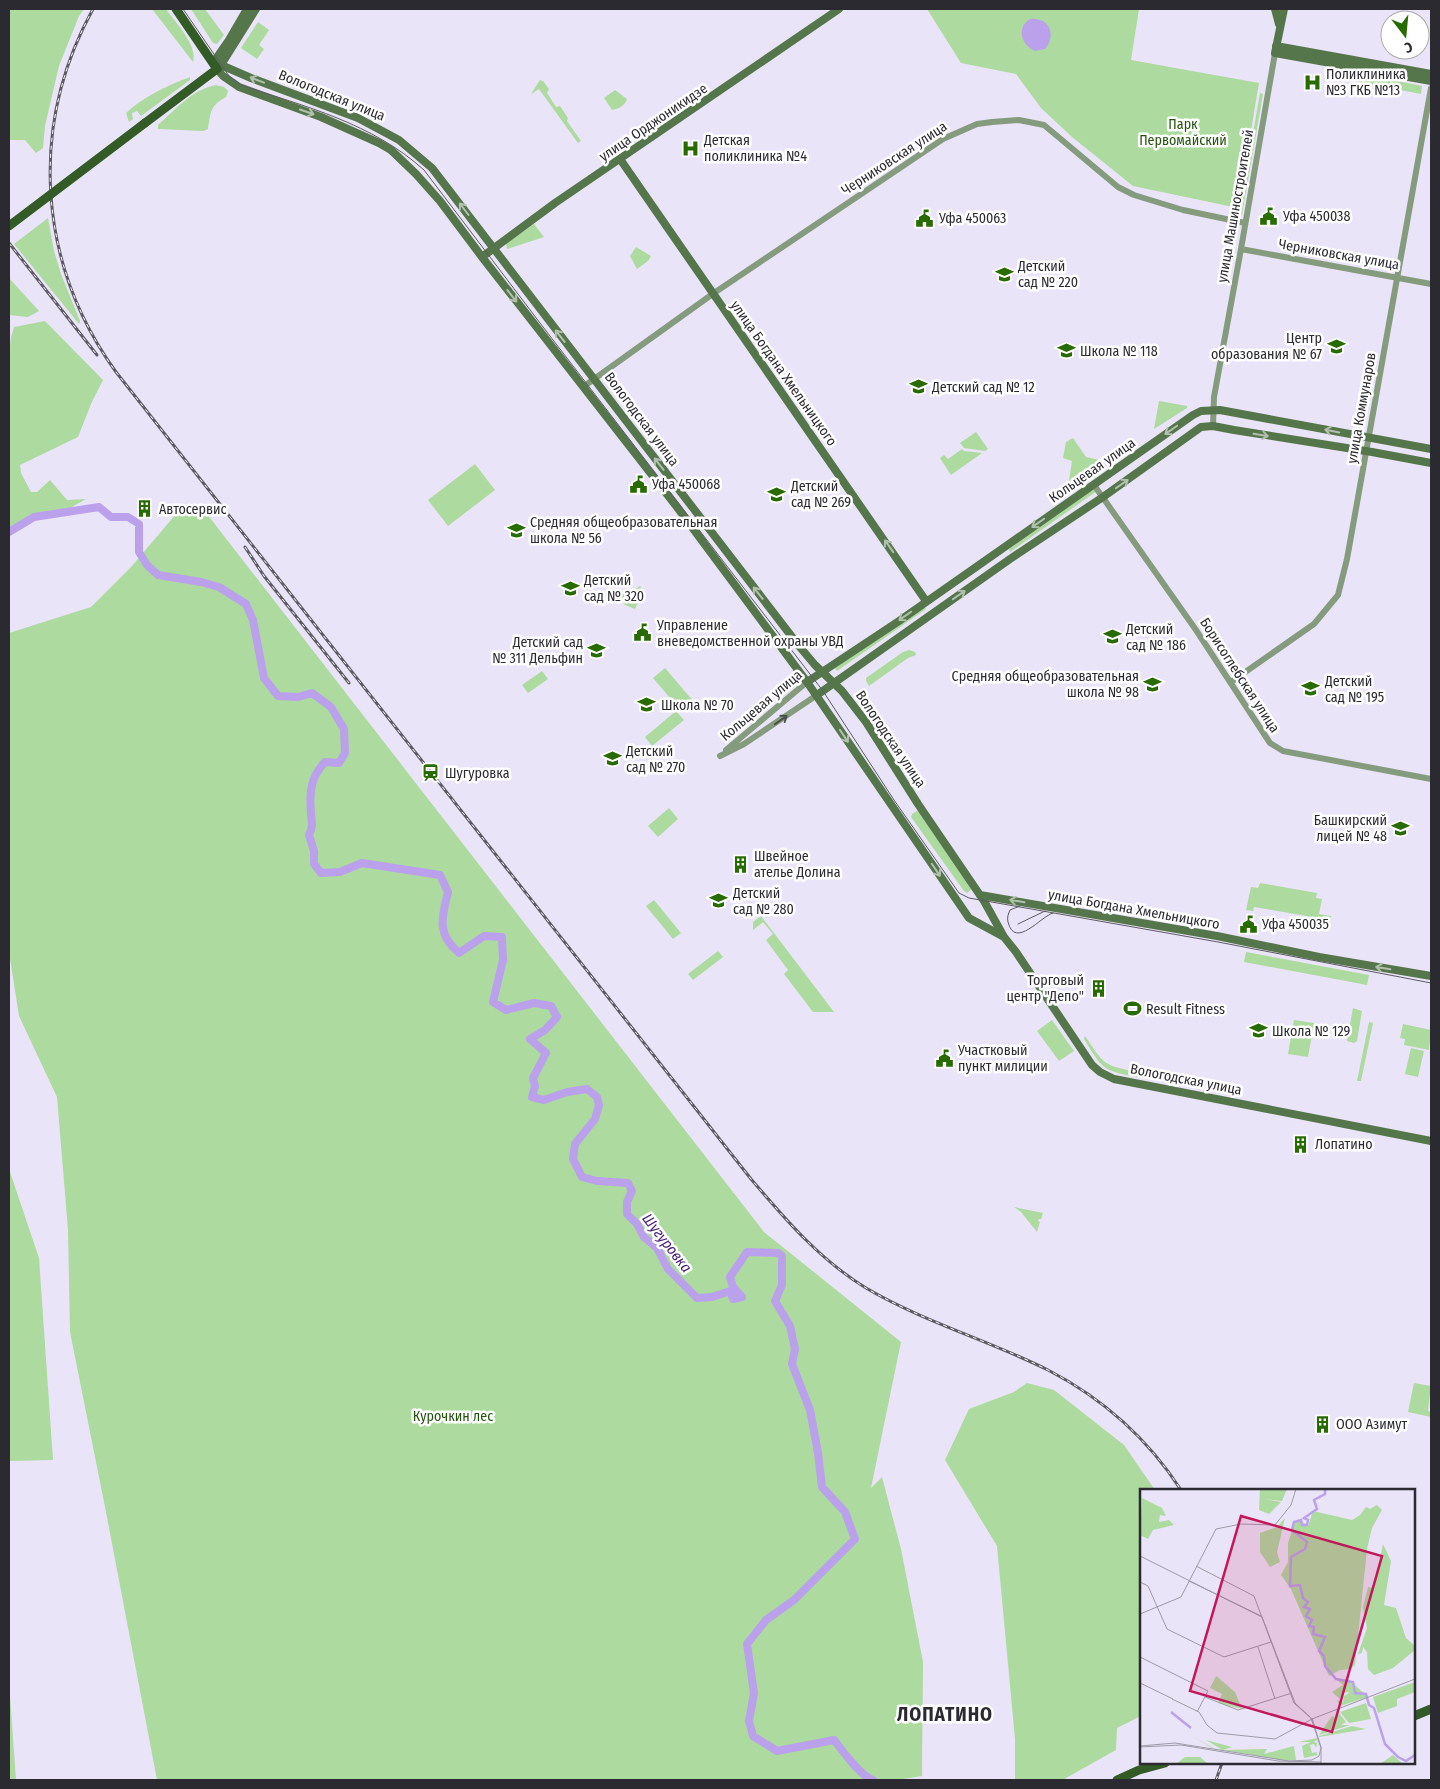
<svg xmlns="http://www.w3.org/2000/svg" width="1440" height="1789" font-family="'Fira Sans Condensed',sans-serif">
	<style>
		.green { fill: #adda9f }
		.water { fill: #bba1ec }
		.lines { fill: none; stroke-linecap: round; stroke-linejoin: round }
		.river { stroke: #bba1ec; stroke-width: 8 }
		.tertiary { stroke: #859b7e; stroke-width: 6 }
		.secondary { stroke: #55764b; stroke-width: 8 }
		.primary { stroke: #335b26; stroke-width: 9 }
		.tram { stroke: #5d5a64; stroke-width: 1 }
		.rail-casing { stroke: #5d5a64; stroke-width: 3 }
		.rail { stroke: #fff; stroke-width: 1; stroke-dasharray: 4; stroke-linecap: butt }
		.primary-bridge { stroke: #335b26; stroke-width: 9 }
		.oneway { stroke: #b2c1ae }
		.oneway2 { stroke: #4b524c }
		.labels { text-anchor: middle; stroke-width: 5; stroke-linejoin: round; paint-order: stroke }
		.poi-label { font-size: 14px; fill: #2c2a31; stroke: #fff; text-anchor: start }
		.street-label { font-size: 14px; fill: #2c2a31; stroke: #fff }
		.park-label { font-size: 14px; fill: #22530d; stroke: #fff }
		.water-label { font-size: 15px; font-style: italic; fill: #441c73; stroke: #fff }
		.district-label { font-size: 19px; font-weight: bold; letter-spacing: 1px; fill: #2c2a31; stroke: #fff }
		.inset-river { fill: none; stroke: #bba1ec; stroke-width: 2.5 }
		.inset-road { fill: none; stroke: #9e9aa8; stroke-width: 1 }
		.view { fill: #c2185b; fill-opacity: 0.15; stroke: #c2185b; stroke-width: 2.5 }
		.inset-edge { fill: none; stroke: #2c2a31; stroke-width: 2.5 }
	</style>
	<rect width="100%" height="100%" fill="#eae4f8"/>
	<path class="green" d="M9 9H84L79 16 59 66 45 126 43 148 36 153 25 140H9Z
		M152 9H166C175 22 198 45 193 62Z
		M191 9H205L224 35 217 44 213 43Z
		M927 9H1139L1131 60 1259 83 1238 208 1133 186 1072 137 1041 108 1016 74 961 63Z
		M258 22 269 30 259 45 264 49 257 59 241 48Z
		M1358 73 1422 86 1421 94 1354 81 1355 75Z
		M190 77V80L141 116 137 111 132 113 133 119 129 122 126 113C143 97 168 85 190 77Z
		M540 80 543 81 549 89 547 93 556 107 560 106 568 118 567 121 581 141 578 143 539 89 531 94Z
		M216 85 224 87 228 91 226 97C210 106 211 111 208 129L203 131 158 129V125C175 110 193 89 216 85Z
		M615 90 627 99C625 106 618 109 612 110L604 98Z
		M1260 93 1263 94 1242 215 1239 214Z
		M48 218 54 251 61 274 80 321 79 324 14 244Z
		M534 224 544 237 507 249 506 243Z
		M636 247 651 256 648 261 637 269 630 256Z
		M9 278 39 311 28 317 9 315Z
		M45 321 103 380 91 404 78 437 20 465 21 473 31 492H37L50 480 67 500 86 499 63 512 26 517 20 529 9 532V354L11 337 14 327Z
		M1159 401 1187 406V408L1154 429Z
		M976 432 988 449 985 451 964 448 960 443Z
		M1073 438 1086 457 1100 460 1103 463 1068 487 1072 461 1063 458 1066 442Z
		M962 449 964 451 982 453 951 475 940 458 944 455 948 459Z
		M475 464 495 490 448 526 428 500Z
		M1093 489 1097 491 1010 552 1009 549Z
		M176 514H207L764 1232 901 1342 871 1488 882 1477 901 1549 923 1662 922 1776 897 1780H157L106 1512 70 1332 68 1230 57 1097 19 1016 9 952V633L91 607 131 567Z
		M640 586 643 591 635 609 625 605 617 591H633Z
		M924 606 926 609 837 671 835 668Z
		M909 650 915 652 916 655 908 658 869 686 866 681V678L903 652Z
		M665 668 694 702 682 712 653 678Z
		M542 671 548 679 528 693 522 685Z
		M676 711 684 720 652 746 645 737Z
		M669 808 678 819 658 837 648 826Z
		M917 811 919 812 971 888V890L967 893 964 891 911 817 912 814Z
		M1260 883 1317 893 1316 898 1322 899 1319 914 1331 916 1330 920 1254 907 1253 911 1246 910 1251 887 1258 888Z
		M654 900 681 933 673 939 646 906Z
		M761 916 834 1012H813L784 974 788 970 766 940 773 934 763 922 753 930V922Z
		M718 951 723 957 693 980 688 974Z
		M1246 952 1369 975 1367 985 1244 962Z
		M1353 1008 1362 1011 1357 1041 1354 1043 1347 1041Z
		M1052 1020 1074 1051 1059 1061 1037 1031Z
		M1294 1020 1314 1023 1308 1057 1288 1054Z
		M1369 1022 1373 1023 1361 1081H1357Z
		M1403 1024 1431 1030 1429 1050 1404 1045 1405 1039 1400 1038Z
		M1085 1036C1105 1065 1102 1065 1138 1072L1139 1070 1177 1076 1176 1081 1139 1075 1137 1077C1102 1071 1102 1068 1084 1039Z
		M1411 1048 1424 1051 1418 1077 1405 1074Z
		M9 1169 39 1258 53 1460 9 1461Z
		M1014 1207 1043 1213 1041 1219H1039L1038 1221 1040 1222 1037 1232 1021 1212Z
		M1027 1383 1054 1390 1124 1445 1155 1490H1141V1716L1117 1728 1116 1750 1066 1778 1065 1780H1015V1739L997 1546 945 1460 969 1409 1014 1392Z
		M1414 1383 1431 1386 1428 1411 1431 1412V1417L1408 1412Z
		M9 1682 16 1780H9Z"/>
	<path class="water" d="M1030 19C1049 17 1057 35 1045 49L1035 51C1021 45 1016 28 1030 19Z"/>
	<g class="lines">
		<path class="river" d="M9 532 34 517 99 507 111 517H128L139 524V552L147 565 158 575 201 582 219 587 246 604 253 620 264 678 278 696 298 697 312 693 331 707 344 729 345 753 339 763 325 762C311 777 309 791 311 813 312 822 313 827 309 835L314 851V864L321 873 340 872 362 863 440 875 448 892C442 917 436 934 459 953L484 936 502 937 503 960 493 1002 506 1010 534 1003 551 1006 557 1017 545 1030 530 1039 546 1053 533 1078 535 1086 532 1097 544 1100 567 1092 587 1089 597 1097 599 1105 595 1119 575 1144 573 1159 582 1177 597 1181 628 1183 632 1191 627 1202V1214L637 1224 644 1237 657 1248 668 1269 697 1298 712 1297 730 1291 733 1299 742 1297 733 1287 730 1277 747 1252 778 1253 782 1256V1285L775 1301 790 1326 795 1349 792 1364 810 1410 818 1453 822 1487 845 1512 855 1539 794 1600 766 1620 747 1644 754 1693 749 1721 753 1736 777 1751 834 1740C843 1751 860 1776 873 1780"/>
		<path class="tertiary" d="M1241 249 1431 284
			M583 387 714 293 943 139 977 124 992 122 1019 120 1044 125 1118 187 1134 195 1183 210 1245 223
			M1213 426 1214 397 1241 249 1275 53
			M1094 485 1196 630 1270 743 1283 751 1431 779
			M1231 682 1314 624 1338 595 1347 559 1431 88
			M726 750 807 682
			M720 756 744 744 817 695"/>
		<path class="secondary" d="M247 9 229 40 213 63 221 65 251 78 358 118 399 140 432 168 799 646 815 665 842 691 866 722 918 804 984 901 1004 937 1016 952 1092 1065 1100 1072 1114 1079 1431 1141
			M256 9 221 65 217 69 223 76 239 87 321 117 379 143 391 150 416 174 440 201 482 257 677 507 807 682 969 918 1004 937
			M1275 9 1279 24
			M1284 9 1275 53 1431 81
			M1276 46 1431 74
			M620 159 926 601
			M482 257 555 203 839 9
			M807 682 899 621 1193 415 1201 411 1220 410 1431 449
			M817 695 1010 559 1103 497 1201 427 1213 426 1234 430 1372 452 1431 463
			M980 895 1217 936 1319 957 1431 976"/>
		<path class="primary" d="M145 123 217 69 176 9
			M1414 1716 1431 1709
			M1117 1780 1139 1770 1165 1763"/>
		<path class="tram" d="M183 9 229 76 241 85C306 107 372 123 424 170L540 323 823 691 894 800 959 893 969 898 1218 942 1431 983
			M1020 906 1010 910C1008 914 1007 918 1008 922 1015 950 1041 916 1053 913
			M1018 924 1045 911"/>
		<defs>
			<path id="rail" d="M93 9C28 127 38 264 116 372L751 1179C785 1219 820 1260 866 1288 924 1322 988 1340 1048 1370 1102 1398 1148 1439 1181 1490
				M9 243 97 355
				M245 547 264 576 349 683
				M1216 1780 1222 1763"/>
		</defs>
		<use href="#rail" class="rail-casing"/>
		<use href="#rail" class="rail"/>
		<path class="primary-bridge" d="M9 226 145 123"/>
	</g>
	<defs><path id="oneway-shaft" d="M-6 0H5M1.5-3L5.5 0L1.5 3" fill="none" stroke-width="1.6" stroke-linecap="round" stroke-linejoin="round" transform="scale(1.25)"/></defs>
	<g class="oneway">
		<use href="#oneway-shaft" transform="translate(257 80) rotate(-159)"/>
		<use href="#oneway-shaft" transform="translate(307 112) rotate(19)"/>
		<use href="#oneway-shaft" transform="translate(464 209) rotate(-127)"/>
		<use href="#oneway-shaft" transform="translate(512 296) rotate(52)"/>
		<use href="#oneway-shaft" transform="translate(560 336) rotate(-128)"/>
		<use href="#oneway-shaft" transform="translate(1171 430) rotate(145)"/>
		<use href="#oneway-shaft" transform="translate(1332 431) rotate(-169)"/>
		<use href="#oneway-shaft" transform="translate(1261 435) rotate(9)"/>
		<use href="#oneway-shaft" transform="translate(659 464) rotate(-128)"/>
		<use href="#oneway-shaft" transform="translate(1122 484) rotate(-35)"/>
		<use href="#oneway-shaft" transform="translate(1038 523) rotate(145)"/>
		<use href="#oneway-shaft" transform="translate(889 546) rotate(-125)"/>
		<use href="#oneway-shaft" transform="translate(758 593) rotate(-128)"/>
		<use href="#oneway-shaft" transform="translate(959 595) rotate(-35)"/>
		<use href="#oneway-shaft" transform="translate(905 616) rotate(145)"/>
		<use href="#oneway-shaft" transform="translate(844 736) rotate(56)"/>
		<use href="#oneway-shaft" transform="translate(936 870) rotate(56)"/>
		<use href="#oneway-shaft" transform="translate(1017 901) rotate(-170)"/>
		<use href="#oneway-shaft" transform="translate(1383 968) rotate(-170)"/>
	</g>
	<use class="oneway2" href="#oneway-shaft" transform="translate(781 720) rotate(-35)"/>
	<defs>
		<symbol id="hospital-bare" viewBox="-9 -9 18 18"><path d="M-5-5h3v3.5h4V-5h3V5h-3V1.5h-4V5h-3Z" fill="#276b01" stroke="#fff" stroke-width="2.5" paint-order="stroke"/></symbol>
		<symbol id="civic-bare" viewBox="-9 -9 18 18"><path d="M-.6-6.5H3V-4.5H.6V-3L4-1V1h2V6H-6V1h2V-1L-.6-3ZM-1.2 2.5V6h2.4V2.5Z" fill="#276b01" stroke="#fff" stroke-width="2.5" paint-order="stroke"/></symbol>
		<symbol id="school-bare" viewBox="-9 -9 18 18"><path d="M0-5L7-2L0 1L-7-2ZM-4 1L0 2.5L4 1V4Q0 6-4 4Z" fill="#276b01" stroke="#fff" stroke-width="2.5" paint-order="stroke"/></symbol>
		<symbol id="building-bare" viewBox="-9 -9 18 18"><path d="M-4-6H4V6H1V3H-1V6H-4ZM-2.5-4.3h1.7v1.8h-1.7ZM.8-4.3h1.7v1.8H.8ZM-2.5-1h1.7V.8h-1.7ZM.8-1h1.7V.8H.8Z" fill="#276b01" stroke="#fff" stroke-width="2.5" paint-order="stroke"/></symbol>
		<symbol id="station-bare" viewBox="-9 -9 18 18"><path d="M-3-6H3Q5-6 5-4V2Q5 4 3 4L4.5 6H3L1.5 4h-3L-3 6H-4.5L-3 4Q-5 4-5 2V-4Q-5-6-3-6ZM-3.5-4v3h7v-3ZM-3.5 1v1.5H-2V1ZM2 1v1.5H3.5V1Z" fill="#276b01" stroke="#fff" stroke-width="2.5" paint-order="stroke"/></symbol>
		<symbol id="stadium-bare" viewBox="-9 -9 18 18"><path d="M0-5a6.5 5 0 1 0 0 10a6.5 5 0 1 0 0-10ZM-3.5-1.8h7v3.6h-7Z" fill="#276b01" stroke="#fff" stroke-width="2.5" paint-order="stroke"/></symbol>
	</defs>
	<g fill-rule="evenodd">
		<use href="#hospital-bare" x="1300" y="70" width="25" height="25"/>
		<use href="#hospital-bare" x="678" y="136" width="25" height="25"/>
		<use href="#civic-bare" x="1256" y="204" width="25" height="25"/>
		<use href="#civic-bare" x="912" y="206" width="25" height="25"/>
		<use href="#school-bare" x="992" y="262" width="25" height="25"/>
		<use href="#school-bare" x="1324" y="334" width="25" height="25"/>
		<use href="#school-bare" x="1054" y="338" width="25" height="25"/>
		<use href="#school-bare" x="906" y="374" width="25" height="25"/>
		<use href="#civic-bare" x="626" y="472" width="25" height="25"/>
		<use href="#school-bare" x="764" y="482" width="25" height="25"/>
		<use href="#building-bare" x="132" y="496" width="25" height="25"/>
		<use href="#school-bare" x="504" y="518" width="25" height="25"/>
		<use href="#school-bare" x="558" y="576" width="25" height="25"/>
		<use href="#civic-bare" x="630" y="620" width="25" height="25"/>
		<use href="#school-bare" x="1100" y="624" width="25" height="25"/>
		<use href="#school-bare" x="584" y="638" width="25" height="25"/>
		<use href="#school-bare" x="1140" y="672" width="25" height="25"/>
		<use href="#school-bare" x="1298" y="676" width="25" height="25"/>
		<use href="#school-bare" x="634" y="692" width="25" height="25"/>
		<use href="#school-bare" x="600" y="746" width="25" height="25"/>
		<use href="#station-bare" x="418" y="760" width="25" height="25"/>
		<use href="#school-bare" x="1388" y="816" width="25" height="25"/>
		<use href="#building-bare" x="728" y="852" width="25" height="25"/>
		<use href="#school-bare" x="706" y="888" width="25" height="25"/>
		<use href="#civic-bare" x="1236" y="912" width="25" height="25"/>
		<use href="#building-bare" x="1086" y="976" width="25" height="25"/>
		<use href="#stadium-bare" x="1120" y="996" width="25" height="25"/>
		<use href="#school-bare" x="1246" y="1018" width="25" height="25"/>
		<use href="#civic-bare" x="932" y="1046" width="25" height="25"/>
		<use href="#building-bare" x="1288" y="1132" width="25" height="25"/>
		<use href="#building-bare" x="1310" y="1412" width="25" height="25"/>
	</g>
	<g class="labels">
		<g class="poi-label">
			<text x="1326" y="79">Поликлиника<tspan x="1326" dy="16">№3 ГКБ №13</tspan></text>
			<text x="704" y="145">Детская<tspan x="704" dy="16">поликлиника №4</tspan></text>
			<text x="1283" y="221">Уфа 450038</text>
			<text x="939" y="223">Уфа 450063</text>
			<text x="1018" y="271">Детский<tspan x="1018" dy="16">сад № 220</tspan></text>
			<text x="1322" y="343" text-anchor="end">Центр<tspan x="1322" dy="16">образования № 67</tspan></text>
			<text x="1080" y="356">Школа № 118</text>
			<text x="932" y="392">Детский сад № 12</text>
			<text x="652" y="489">Уфа 450068</text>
			<text x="791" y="491">Детский<tspan x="791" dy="16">сад № 269</tspan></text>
			<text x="159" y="514">Автосервис</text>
			<text x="530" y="527">Средняя общеобразовательная<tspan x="530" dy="16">школа № 56</tspan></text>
			<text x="584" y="585">Детский<tspan x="584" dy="16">сад № 320</tspan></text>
			<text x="657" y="630">Управление<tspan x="657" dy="16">вневедомственной охраны УВД</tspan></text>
			<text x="1126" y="634">Детский<tspan x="1126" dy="16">сад № 186</tspan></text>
			<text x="583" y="647" text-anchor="end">Детский сад<tspan x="583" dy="16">№ 311 Дельфин</tspan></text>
			<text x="1139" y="681" text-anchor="end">Средняя общеобразовательная<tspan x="1139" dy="16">школа № 98</tspan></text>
			<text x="1325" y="686">Детский<tspan x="1325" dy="16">сад № 195</tspan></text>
			<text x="661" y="710">Школа № 70</text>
			<text x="626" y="756">Детский<tspan x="626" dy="16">сад № 270</tspan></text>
			<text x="445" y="778">Шугуровка</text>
			<text x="1387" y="825" text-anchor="end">Башкирский<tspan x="1387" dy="16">лицей № 48</tspan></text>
			<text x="754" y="861">Швейное<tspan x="754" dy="16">ателье Долина</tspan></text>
			<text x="733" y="898">Детский<tspan x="733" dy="16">сад № 280</tspan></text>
			<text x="1262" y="929">Уфа 450035</text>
			<text x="1084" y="985" text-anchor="end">Торговый<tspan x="1084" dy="16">центр "Депо"</tspan></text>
			<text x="1146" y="1014">Result Fitness</text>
			<text x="1272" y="1036">Школа № 129</text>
			<text x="958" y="1055">Участковый<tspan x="958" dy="16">пункт милиции</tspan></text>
			<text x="1315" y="1149">Лопатино</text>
			<text x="1336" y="1429">ООО Азимут</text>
		</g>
		<g class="street-label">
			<text transform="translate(332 95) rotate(22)" y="5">Вологодская улица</text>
			<text transform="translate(653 122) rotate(-34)" y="5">улица Орджоникидзе</text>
			<text transform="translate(894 158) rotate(-33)" y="5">Черниковская улица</text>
			<text transform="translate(1235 206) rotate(-80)" y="5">улица Машиностроителей</text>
			<text transform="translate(1339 254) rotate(10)" y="5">Черниковская улица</text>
			<text transform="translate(784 373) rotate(55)" y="5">улица Богдана Хмельницкого</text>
			<text transform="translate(1361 408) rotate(-80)" y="5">улица Коммунаров</text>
			<text transform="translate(642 419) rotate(53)" y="5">Вологодская улица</text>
			<text transform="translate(1092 470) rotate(-35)" y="5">Кольцевая улица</text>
			<text transform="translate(1240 675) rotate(57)" y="5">Борисоглебская улица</text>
			<text transform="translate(761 705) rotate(-40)" y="5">Кольцевая улица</text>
			<text transform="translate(891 739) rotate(56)" y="5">Вологодская улица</text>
			<text transform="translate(1134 909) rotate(10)" y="5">улица Богдана Хмельницкого</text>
			<text transform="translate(1186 1079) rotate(11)" y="5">Вологодская улица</text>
		</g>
		<g class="park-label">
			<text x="1183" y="129">Парк<tspan x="1183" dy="16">Первомайский</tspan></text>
			<text x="453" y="1421">Курочкин лес</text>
		</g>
		<g class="water-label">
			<text transform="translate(667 1243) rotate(52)" y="5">Шугуровка</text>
		</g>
		<g class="district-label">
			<text x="945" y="1721">ЛОПАТИНО</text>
		</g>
	</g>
	<g transform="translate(1140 1489)">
		<rect width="275" height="275" fill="#eae4f8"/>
		<path d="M120 0H147L142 12 124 10 141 13 129 25 119 21ZM2 9 22 19 26 27 20 26 19 33 29 31 34 36 13 41 8 50 0 46ZM237 16 242 21 232 39 227 60 215 176 211 180 200 181 189 187 151 100 141 86 148 73V54L155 33 160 31 168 37 173 22 212 31 220 26 226 18 230 20ZM145 29 137 63 140 73 130 78 120 63V44L137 38ZM243 55 251 72 244 116 256 119 266 149 275 157V161L253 179 234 186 228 180 227 163 223 158 222 164 218 165 227 139 223 118 228 98 234 99ZM76 187 95 203 102 220 78 214 82 205 70 199ZM208 190 228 208 200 217 197 211 203 213 204 207 210 203 202 204 200 210 192 203 203 196 197 191ZM275 193V203L257 210V217L238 224 233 208ZM226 214 231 230 209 234 200 223ZM199 224 206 233 201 236H210L179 246 192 227 196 229ZM212 237 226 240 179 248V247ZM52 247 75 260H81L66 251 92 258 83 261 127 260 124 265 154 257 156 271H140L72 259ZM177 249 180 262 177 251 174 253 177 254 176 259 174 255 170 256 172 264 177 263V266L164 269 162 257 171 253H159ZM253 266 262 274 267 275H240ZM45 268H60L68 275H36Z" fill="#adda9f"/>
		<path class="inset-river" d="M185 0V5L174 11 177 20 164 29 168 31 167 36H162L161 31 154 33 152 41 167 53 165 60 151 68 150 97 160 96 163 109 168 113 164 118 170 120 166 127 172 131 169 137 174 138 173 145 185 148 179 162 184 167 185 177 196 190 213 193 215 204 226 205 229 216 234 219 245 255 258 268M31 223 51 239M258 268 266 272 275 266"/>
		<path class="inset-road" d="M0 67 122 128 155 214 171 229 181 259 179 267 172 271 149 272 35 254 0 257M56 77 114 107 154 214 173 231M49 92 121 127M0 93 8 97 27 140 84 168 131 153M0 125 41 108 76 40 101 35 135 36 151 16 156 0M118 158 135 210M0 168 68 202 57 223M0 194 33 210M65 208 98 221 152 204M32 210 59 223 67 236 77 244 135 250 172 230 275 190M172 229 181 258V275M0 258 41 256 138 272 181 273"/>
		<path class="view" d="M101 27 242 67 192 243 50 202Z"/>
		<rect width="275" height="275" class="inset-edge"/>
	</g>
	<rect width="1440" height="1789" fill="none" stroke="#2c2a31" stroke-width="20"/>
	<g transform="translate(1405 35) rotate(164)"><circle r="24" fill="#ffffff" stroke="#abaaad"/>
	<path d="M0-4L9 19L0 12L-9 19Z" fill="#276b01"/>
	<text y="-8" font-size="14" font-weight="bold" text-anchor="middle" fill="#2c2a31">С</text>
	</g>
</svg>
